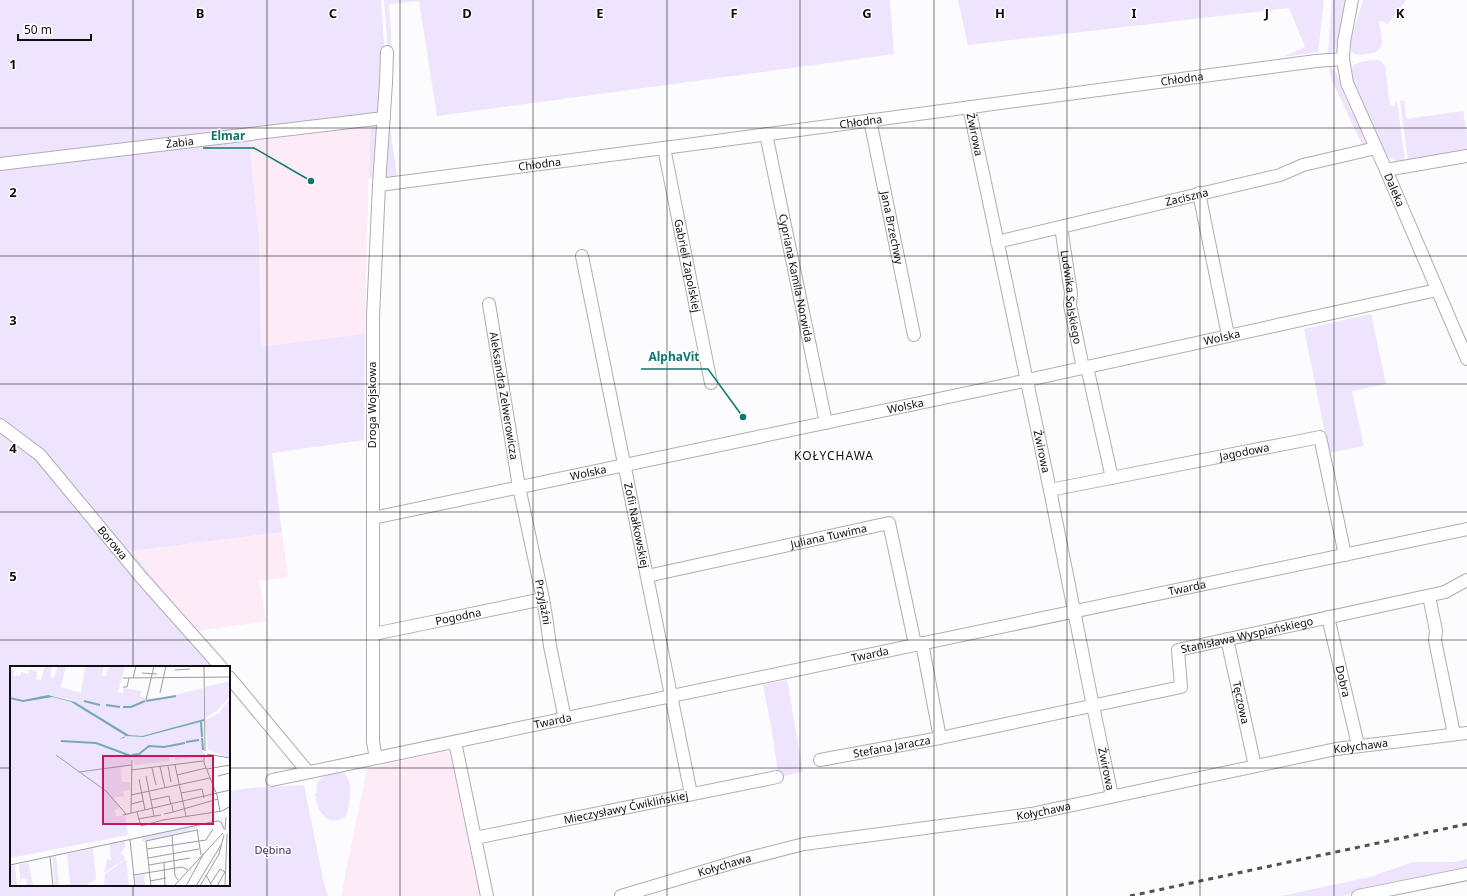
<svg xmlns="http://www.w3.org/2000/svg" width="1467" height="896" font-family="'Noto Sans',sans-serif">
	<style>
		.industrial { fill: #fdecf7 }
		.green { fill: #eee4fd }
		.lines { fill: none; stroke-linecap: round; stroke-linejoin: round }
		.street-casing { stroke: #b0adb3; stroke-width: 14 }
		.street { stroke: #fff; stroke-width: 12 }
		.rail { stroke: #505052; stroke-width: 3; stroke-dasharray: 5 5; stroke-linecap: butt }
		.grid { fill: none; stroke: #0f0f11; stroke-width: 1; stroke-opacity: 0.55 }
		.labels { text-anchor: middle; stroke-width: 3; stroke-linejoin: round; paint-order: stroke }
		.street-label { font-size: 11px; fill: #0f0f11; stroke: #fff }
		.park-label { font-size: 11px; fill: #412a5c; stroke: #fff }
		.neighbourhood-label { font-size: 12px; letter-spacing: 1px; fill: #0f0f11; stroke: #fff }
		.inset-river { fill: none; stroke: #77a9b8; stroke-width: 2 }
		.inset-road { fill: none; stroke: #9d9d9f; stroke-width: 1 }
		.view { fill: #c2185b; fill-opacity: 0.15; stroke: #c2185b; stroke-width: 2 }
		.inset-edge { fill: none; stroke: #0f0f11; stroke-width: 2 }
		.grid-label { font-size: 13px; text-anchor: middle; font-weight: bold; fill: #0f0f11; stroke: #fff; stroke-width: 3; stroke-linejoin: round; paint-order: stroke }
		.leader { fill: none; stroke: #0f766e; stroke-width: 1.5 }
		.callout-dot { fill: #0f766e; stroke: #fff; stroke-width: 1.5 }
		.callout-label { font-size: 12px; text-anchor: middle; font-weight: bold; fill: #0f766e; stroke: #fff; stroke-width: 3; stroke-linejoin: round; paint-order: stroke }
	</style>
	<rect width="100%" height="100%" fill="#fcfbfe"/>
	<path class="industrial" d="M371 124 367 228 365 334 261 348 259 236 249 141Z
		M282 532 288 577 259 581 266 621 198 631 131 551Z
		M446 751 450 755 480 896H341L367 769Z"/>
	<path class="green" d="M0 0H381L385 59 376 177 369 178 371 124 249 141 259 236 261 347 365 334 364 440 272 453 282 532 131 551 227 667H11V885H229V791L251 788 304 785 324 884 328 896H0Z
		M384 0H890L894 54 437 116 419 1 389 4 393 63 390 127 397 176 385 177 388 51Z
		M958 0H1324L1318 52 1283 57 1305 47 1289 8 968 45Z
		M1332 0H1346L1337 45 1334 50 1328 54Z
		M1363 0H1406L1388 24 1384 23 1383 21 1379 22C1381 39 1389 51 1367 54 1361 55 1357 56 1352 52L1349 46Z
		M1378 60 1381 61 1385 66 1390 106 1395 105V103L1397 101 1405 161C1397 162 1389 159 1383 153 1376 146 1346 74 1352 67 1356 61 1371 60 1378 60Z
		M1329 66 1336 72 1345 97 1365 136 1366 142 1363 147 1331 78Z
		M1404 100 1406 119 1463 111 1467 134V151L1408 161 1400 101Z
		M1371 314 1386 384 1352 391 1364 446 1329 453 1304 329Z
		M787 680 803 772 779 777 771 726 763 685Z
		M341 771C356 779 349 801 347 815 329 830 317 812 315 794L317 793C314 776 329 774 341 771Z
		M1467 859V872L1341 896H1281L1370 877 1413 862H1455Z"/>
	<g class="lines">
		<defs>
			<g id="street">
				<path id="s1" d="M1352 0 1344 42 1343 59 1347 83 1386 170 1467 359"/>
				<path id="s2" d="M969 107 1050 490 1093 706 1112 796"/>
				<path id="s3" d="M870 120 914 335"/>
				<path id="s4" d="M766 134 826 423"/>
				<path id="s5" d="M664 148 711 383"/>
				<path id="s6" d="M0 164 384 118"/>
				<path d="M1386 170 1467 156"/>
				<path id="s7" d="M379 185 664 148 1316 61 1343 59"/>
				<path d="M1199 193 1228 335"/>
				<path id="s8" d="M1061 227 1071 293 1070 305 1083 368"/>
				<path id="s9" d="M997 242 1280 175 1303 165 1376 148"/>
				<path id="s10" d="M582 256 691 794"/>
				<path id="s11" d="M489 304 519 487 543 599 547 623 550 646 565 719"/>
				<path d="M1087 367 1112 478"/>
				<path id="s12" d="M0 425 40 455 141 577 221 667"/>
				<path id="s13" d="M1050 490 1320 437 1345 555"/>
				<path id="s14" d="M373 518 1010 384 1437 290"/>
				<path id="s15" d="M647 576 889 523 915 644"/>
				<path d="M1429 596 1436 631 1435 640 1454 734"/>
				<path id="s16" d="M1328 617 1358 745"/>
				<path id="s17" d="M374 634 543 599"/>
				<path id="s18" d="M1227 639 1255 766"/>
				<path d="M229 677 308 772"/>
				<path id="s19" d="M940 738 1181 687 1178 650 1445 592 1467 580"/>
				<path d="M455 742 487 896"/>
				<path d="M376 758 373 742V317L379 185 386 83 387 52"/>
				<path id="s20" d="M820 760 940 738 922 643"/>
				<path id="s21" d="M272 780 1467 529"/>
				<path id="s22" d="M475 838 777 777"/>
				<path id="s23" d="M621 896 745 859 804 844 1031 814 1336 749 1467 733"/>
				<path d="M1358 896 1467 874"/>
			</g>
		</defs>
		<use href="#street" class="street-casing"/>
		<use href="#street" class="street"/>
		<path class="rail" d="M1130 896 1467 824"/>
	</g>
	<path class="grid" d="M133 0V667M267 0V896M400 0V896M533 0V896M667 0V896M800 0V896M934 0V896M1067 0V896M1200 0V896M1334 0V896M0 128H1467M0 256H1467M0 384H1467M0 512H1467M0 640H1467M0 768H11M229 768H1467M133 885V896"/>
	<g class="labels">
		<g class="street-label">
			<text dy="4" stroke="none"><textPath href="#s7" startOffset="810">Chłodna</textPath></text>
			<text dy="4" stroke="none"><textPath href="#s7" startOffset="486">Chłodna</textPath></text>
			<text dy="4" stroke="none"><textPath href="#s2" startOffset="28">Żwirowa</textPath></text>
			<text dy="4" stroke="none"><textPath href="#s6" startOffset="181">Żabia</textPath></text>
			<text dy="4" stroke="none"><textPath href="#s7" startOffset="162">Chłodna</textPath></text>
			<text dy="4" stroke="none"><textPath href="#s1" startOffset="201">Daleka</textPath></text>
			<text dy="4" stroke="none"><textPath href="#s9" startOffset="195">Zaciszna</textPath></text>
			<text dy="4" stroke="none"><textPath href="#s3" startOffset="110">Jana Brzechwy</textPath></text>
			<text dy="4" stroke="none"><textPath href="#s5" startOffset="120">Gabrieli Zapolskiej</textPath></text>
			<text dy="4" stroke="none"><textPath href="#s4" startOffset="147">Cypriana Kamila Norwida</textPath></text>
			<text dy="4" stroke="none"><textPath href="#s8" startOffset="71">Ludwika Solskiego</textPath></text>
			<text dy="4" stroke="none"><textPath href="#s14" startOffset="868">Wolska</textPath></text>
			<text dy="4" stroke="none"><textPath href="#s11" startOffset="93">Aleksandra Zelwerowicza</textPath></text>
			<text transform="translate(372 405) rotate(-90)" y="4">Droga Wojskowa</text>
			<text dy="4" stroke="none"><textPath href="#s14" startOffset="544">Wolska</textPath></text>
			<text dy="4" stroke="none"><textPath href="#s2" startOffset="352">Żwirowa</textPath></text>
			<text dy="4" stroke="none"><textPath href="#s13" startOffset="198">Jagodowa</textPath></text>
			<text dy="4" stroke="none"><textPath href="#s14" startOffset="220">Wolska</textPath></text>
			<text dy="4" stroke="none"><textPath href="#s10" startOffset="275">Zofii Nałkowskiej</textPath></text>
			<text dy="4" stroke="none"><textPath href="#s15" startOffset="186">Juliana Tuwima</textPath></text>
			<text dy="4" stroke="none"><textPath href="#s12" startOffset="164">Borowa</textPath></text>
			<text dy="4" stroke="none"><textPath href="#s21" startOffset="935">Twarda</textPath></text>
			<text dy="4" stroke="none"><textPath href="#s11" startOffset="303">Przyjaźni</textPath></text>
			<text dy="4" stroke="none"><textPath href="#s17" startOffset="86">Pogodna</textPath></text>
			<text dy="4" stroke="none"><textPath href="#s19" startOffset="354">Stanisława Wyspiańskiego</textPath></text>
			<text dy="4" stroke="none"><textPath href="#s21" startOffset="611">Twarda</textPath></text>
			<text dy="4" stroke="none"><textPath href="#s16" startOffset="66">Dobra</textPath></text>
			<text dy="4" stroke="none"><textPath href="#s18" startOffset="65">Tęczowa</textPath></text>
			<text dy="4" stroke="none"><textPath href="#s21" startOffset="287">Twarda</textPath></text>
			<text dy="4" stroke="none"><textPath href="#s23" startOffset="756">Kołychawa</textPath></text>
			<text dy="4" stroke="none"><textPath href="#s20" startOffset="73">Stefana Jaracza</textPath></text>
			<text dy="4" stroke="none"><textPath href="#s2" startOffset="676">Żwirowa</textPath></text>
			<text dy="4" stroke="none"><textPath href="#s22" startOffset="154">Mieczysławy Ćwiklińskiej</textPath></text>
			<text dy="4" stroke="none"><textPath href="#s23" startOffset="432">Kołychawa</textPath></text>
			<text dy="4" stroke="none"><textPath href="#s23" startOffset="108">Kołychawa</textPath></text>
		</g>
		<g class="park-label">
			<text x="273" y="854">Dębina</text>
		</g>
		<g class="neighbourhood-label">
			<text x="834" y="460">KOŁYCHAWA</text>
		</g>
	</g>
	<g transform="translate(10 666)">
		<rect width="220" height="220" fill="#fcfbfe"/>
		<path d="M35 0H42L40 11 44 12 48 0H56L51 21 71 27 75 0H94L92 9 96 10 99 0H115L108 26 113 27 114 22 131 25 130 31 136 32 148 33 193 22 194 53 132 70 119 69 58 33 39 29 13 34 0 31V2L3 3 4 10 11 9V6L18 8 19 3 27 6 26 13 31 14ZM220 15V29L215 36 207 45 195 52V21ZM43 31 65 38 118 70 133 71 194 55V89L193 85 192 94 189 91 165 94 164 88 159 89 160 95 125 99 122 91 120 104V100L111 101 112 116H120V124L113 125 114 130 103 132 110 141 104 145 106 150 115 149 118 169 0 192V33L13 36ZM220 32V92L198 84 195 54 209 47ZM212 153 190 159 187 163 180 162V165L132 176V171ZM115 175V181L111 188 116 192 94 207 97 193 101 194 100 178ZM83 182 86 213 75 220H51L60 218 57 188ZM46 190 49 220H45L42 191ZM116 193 119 220H94L95 208ZM19 197 23 220H16L17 213 12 212 11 220 9 198ZM5 199 7 220H0V200ZM134 209 135 220H126L125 210Z" fill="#eee4fd"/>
		<path d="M38 29 65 36 119 69 132 70 194 53V55L133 71 116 70 114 72 109 73 116 70 61 36 43 31 13 36 0 33V31L13 34Z" fill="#77a9b8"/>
		<path class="inset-river" d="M74 35 90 39M136 35 166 30M96 39 110 41M113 41H121L135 35M191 56 192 71M192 72 193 84M51 75 86 77 121 90M176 76 189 74M122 89 129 88 139 80 154 81 175 77"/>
		<path class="inset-road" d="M0 0H15M194 0 195 85M165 4 180 3M132 7 147 8M113 12 220 11M123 12 126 0M113 21H117L119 12M150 27 156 0M136 34 144 0M194 88V97L207 129 210 145M197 88 220 92M46 89 96 125 116 148M165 99 176 150M158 100 161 116M150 101 155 122M142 102 146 119M197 103 220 99M121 104 193 95M69 106 121 99M167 109 196 102M136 110 144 150M208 110 220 107M129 113 135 144M171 127 192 123 194 132M121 129 200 112M141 134 159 130 161 139M121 138 133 135M127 146 131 160 153 154 212 145 219 141M163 146 208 133M121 147 122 94M154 148 163 146 162 139M113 149 220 124M128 153 151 149M187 163 191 189M215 164 216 151M162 170 165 210 168 214M120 174 125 220M137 183 196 174 203 163M40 191 43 220M138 192 189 183M154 196 155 220M0 199 207 155 211 156 214 163M139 199 180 192M124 209 172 201 178 204M196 209 202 220M140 215 156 212M201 217 210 203 215 206M141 220 136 175 187 164M164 220 213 167M176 220 194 187M186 220 211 179M190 220 209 188 214 169M207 220 215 206M215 220 217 168"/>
		<path class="view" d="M93 90H203V158H93Z"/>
		<rect width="220" height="220" class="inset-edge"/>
	</g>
	<g class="grid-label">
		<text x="200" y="18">B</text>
		<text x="333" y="18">C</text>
		<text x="467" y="18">D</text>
		<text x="600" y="18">E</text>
		<text x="734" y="18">F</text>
		<text x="867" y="18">G</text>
		<text x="1000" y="18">H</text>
		<text x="1134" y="18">I</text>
		<text x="1267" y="18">J</text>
		<text x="1400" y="18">K</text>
		<text x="13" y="69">1</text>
		<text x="13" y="197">2</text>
		<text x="13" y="325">3</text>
		<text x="13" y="453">4</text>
		<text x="13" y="581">5</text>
	</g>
	<path class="leader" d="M311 181L254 148H203M743 417L708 369H641"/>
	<g class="callout-dot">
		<circle cx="311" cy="181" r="4"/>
		<circle cx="743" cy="417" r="4"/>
	</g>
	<g class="callout-label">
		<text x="228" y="140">Elmar</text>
		<text x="674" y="361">AlphaVit</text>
	</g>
	<path d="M18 34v6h73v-6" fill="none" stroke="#0f0f11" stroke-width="2"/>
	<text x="24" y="34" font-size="12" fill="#0f0f11" stroke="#ffffff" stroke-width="3" paint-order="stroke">50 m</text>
</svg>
